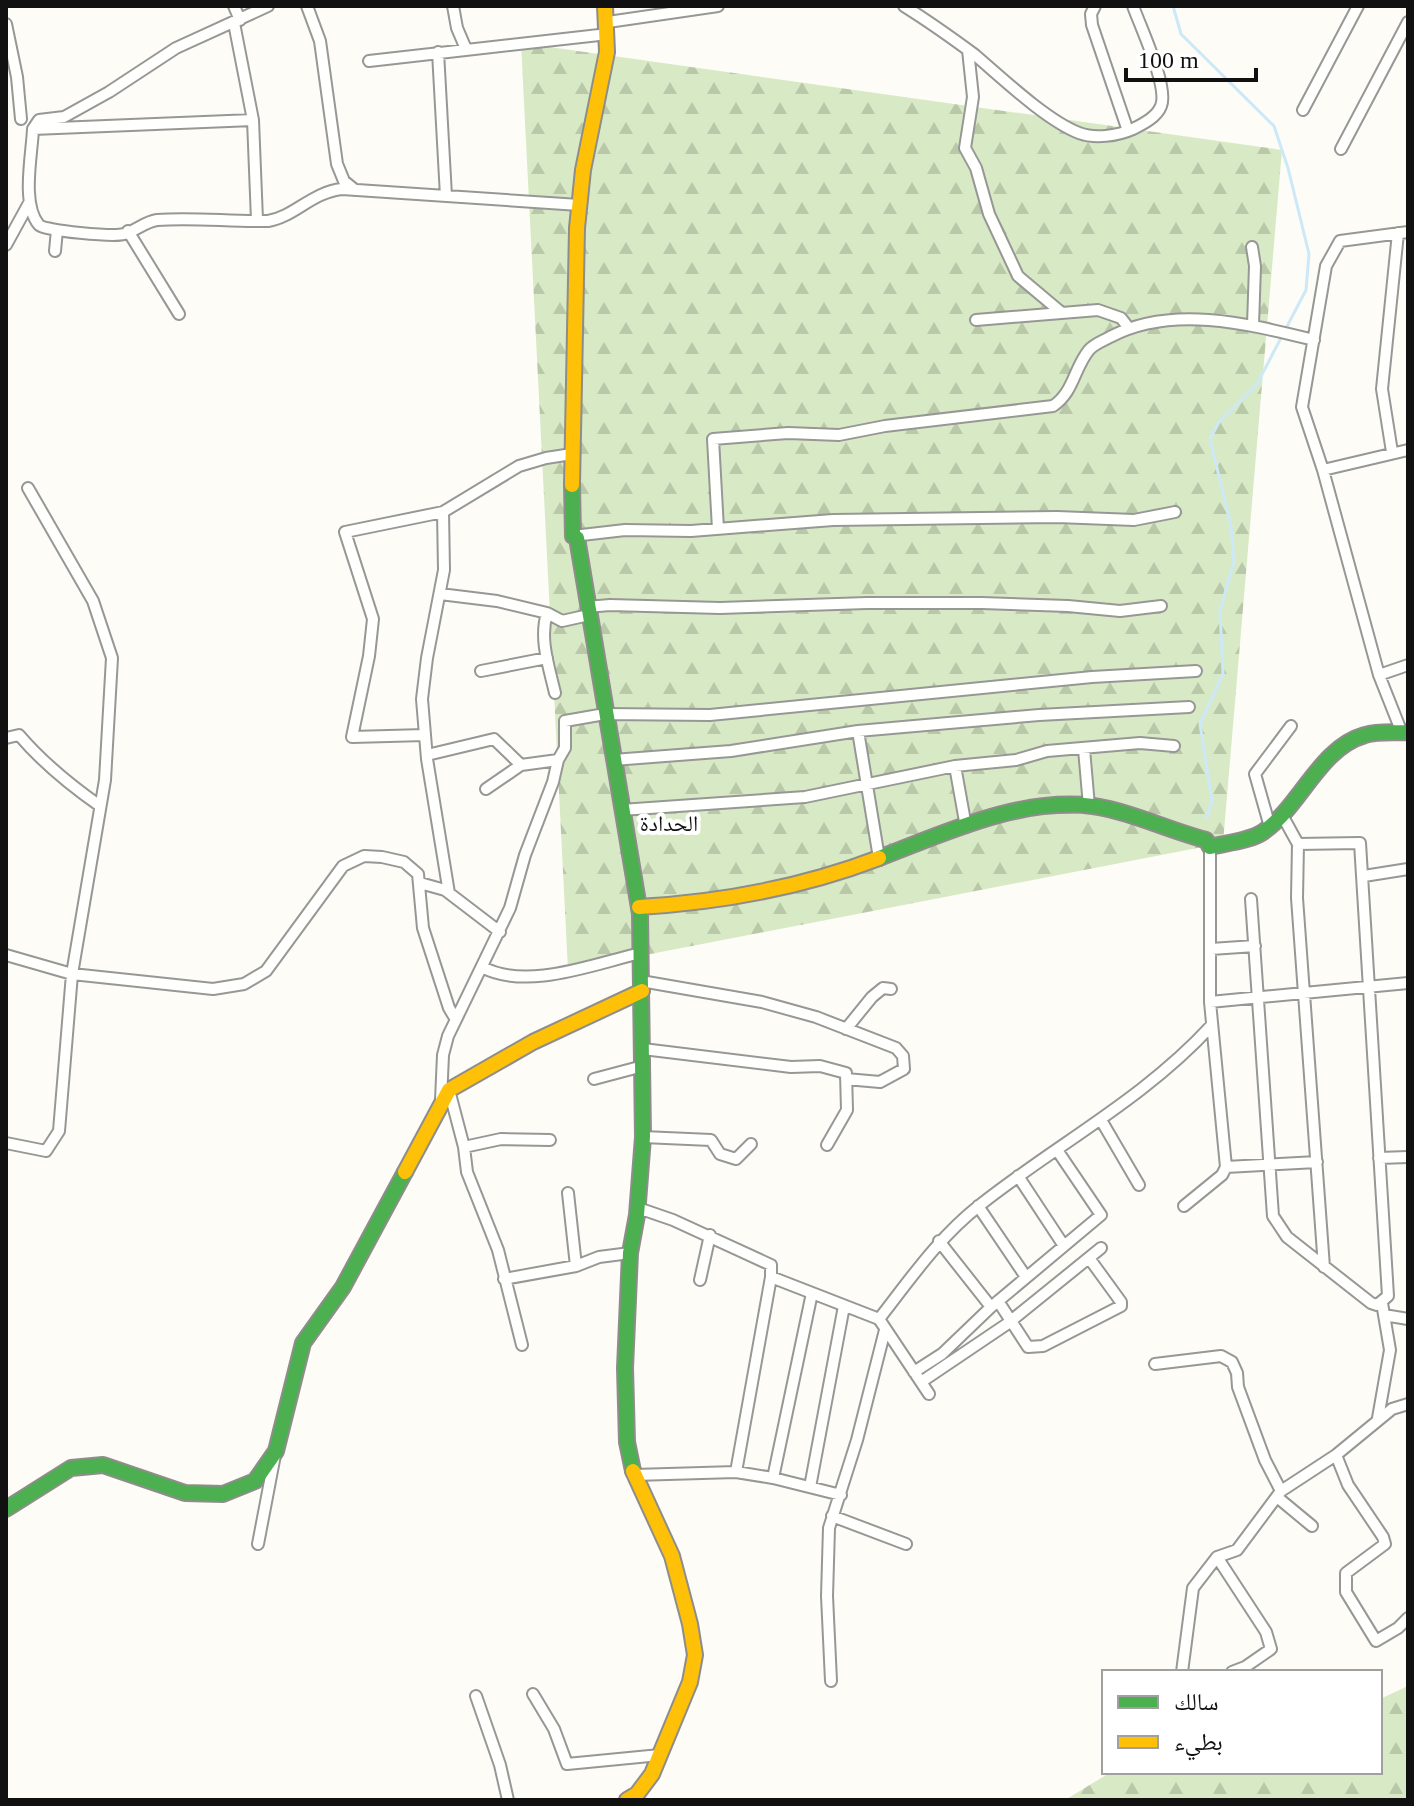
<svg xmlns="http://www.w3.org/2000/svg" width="1414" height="1806" font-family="'Times New Roman','Noto Naskh Arabic',serif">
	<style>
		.forest { fill: url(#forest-firs) }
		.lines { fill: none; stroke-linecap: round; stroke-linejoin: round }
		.stream { stroke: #cde8f7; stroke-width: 3 }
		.street-casing { stroke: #979795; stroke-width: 14 }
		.fast-casing { stroke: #8e8d8b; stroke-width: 18 }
		.slow-casing { stroke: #8e8d8b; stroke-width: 18 }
		.street { stroke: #fffffe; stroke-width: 10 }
		.fast { stroke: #4caf50; stroke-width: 14 }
		.slow { stroke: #ffc107; stroke-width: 14 }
		.labels { text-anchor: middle; stroke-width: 8; stroke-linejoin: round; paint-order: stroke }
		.neighbourhood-label { font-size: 22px; fill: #111; stroke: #fff }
	</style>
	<defs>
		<pattern id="forest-firs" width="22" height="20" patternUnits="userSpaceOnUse" patternTransform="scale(2)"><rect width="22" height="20" fill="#d8eac5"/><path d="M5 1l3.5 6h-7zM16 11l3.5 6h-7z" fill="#b8c8a8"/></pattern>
	</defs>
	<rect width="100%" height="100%" fill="#fdfcf7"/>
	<path class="forest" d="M521 43 1282 150 1223 843 568 970Z
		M1408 1686V1800H1065L1111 1772H1380V1699Z"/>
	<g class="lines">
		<path class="stream" d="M1173 6 1181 34 1274 126 1288 168 1309 254 1306 290 1257 384 1219 422 1210 439 1231 526 1234 561 1220 611 1223 674 1200 724 1212 801 1206 818"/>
		<defs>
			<path id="street" d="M234 6 240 20
				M268 6 176 48 109 92 64 117 39 120 33 129C32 155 21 204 39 225 45 231 114 237 124 234 136 231 144 222 157 220 194 217 231 222 268 221 294 217 312 192 342 189L579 205
				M307 6 320 41 337 164 344 181 355 190
				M453 6 457 28 466 49
				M904 6C928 21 952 38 975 55 1002 78 1046 120 1079 133 1095 139 1117 136 1133 129 1143 124 1157 117 1161 106 1169 87 1140 26 1133 6
				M1095 6 1091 14 1092 25 1128 131
				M608 22 718 6
				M234 23 253 120 257 220
				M6 24 17 77 21 119
				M968 50 973 97 965 148 976 168 989 214 1018 276 1062 313
				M438 52 446 196
				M369 61 608 34
				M1303 110 1358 6
				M33 129 253 120
				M1341 149 1408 22
				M128 231 179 314
				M6 245 29 203
				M1252 247 1255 266 1253 325
				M55 251 57 230
				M976 320 1098 310 1121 318 1128 327
				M1392 452 1382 389 1398 233
				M1323 470 1408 450
				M443 512 444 570 427 658 422 699 427 759 449 893
				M718 529 713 439 788 433 839 435 885 426 1053 406C1074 392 1074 368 1089 350 1094 344 1103 341 1110 337 1172 304 1249 324 1314 340
				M573 536 625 530 691 531 833 520 1057 517 1134 520 1175 512
				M440 594 497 601 547 613 562 621 589 615
				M587 607 610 605 720 608 867 603H982L1068 606 1120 611 1161 606
				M547 613C539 639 549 667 555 693
				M481 671 547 658
				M1379 675 1408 665
				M858 731 879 858
				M1402 733 1379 675 1323 470 1302 407 1326 266 1340 241 1408 232
				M425 735 352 737 369 656 373 619 345 532 443 512 519 466 546 458 572 454
				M6 738 19 735C43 763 70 785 100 806
				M1084 749 1089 806
				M427 755 494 739 521 765 558 760
				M613 760 731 751 858 731 1039 715 1189 707
				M955 766 966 827
				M486 789 521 765
				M621 810 805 797 955 766 1016 760 1047 751 1140 743 1174 746
				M1282 815 1298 844 1297 898 1324 1267
				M1270 827 1255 774 1291 726
				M1364 876 1408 869
				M420 883 445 890 500 932
				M1251 899 1273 1216 1287 1237 1371 1303 1377 1305 1388 1296 1360 843 1298 844
				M1211 949 1255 946
				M6 955 72 974 213 989 244 984 266 971 343 866 364 856 382 857 404 862 418 874 423 928 449 1008 455 1018
				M482 967C527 991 593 964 641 953
				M641 981 762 1002 816 1017 896 1048 903 1056 904 1069 880 1082 846 1079
				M1210 1002 1408 983
				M846 1029 872 997 883 988 891 989
				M643 1049 791 1067 820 1066 846 1073 847 1110 827 1145
				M594 1079 643 1066
				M449 1090 464 1147 467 1172 498 1250 522 1345
				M441 1100 443 1055 448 1036 510 908 525 855 553 782 558 760 565 748V721L605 714 710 715 1092 677 1196 671
				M1101 1120 1139 1185
				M643 1137 711 1140 720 1154 736 1159 751 1144
				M6 1143 46 1151 59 1131 72 974 105 780 112 658 93 601 28 488
				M464 1147 501 1139 550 1140
				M1379 1158 1408 1157
				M1226 1167 1317 1162
				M1018 1176 1064 1246
				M568 1193 576 1266
				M978 1206 1026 1277
				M1184 1206 1222 1175 1226 1167 1210 1002V847
				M637 1215 644 1210 673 1220 771 1265V1277L879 1319 929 1394
				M939 1241 991 1307
				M504 1279 576 1266 599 1257 630 1253
				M700 1280 710 1235
				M998 1301 1028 1347 1043 1346 1121 1306V1302L1089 1258
				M1384 1315 1408 1319
				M879 1319C911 1278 939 1237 980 1205 1057 1144 1144 1099 1211 1026
				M1155 1364 1221 1356 1232 1362 1237 1373 1238 1387 1265 1460 1281 1491
				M914 1372 942 1354 991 1307 1101 1215 1057 1150
				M921 1382 1007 1324 1101 1248
				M1378 1418 1390 1350 1382 1303
				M1336 1455 1348 1485 1383 1537 1385 1544 1346 1573V1592L1376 1641 1398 1628 1408 1618
				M736 1472 771 1277
				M634 1475 736 1472 773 1478 841 1495
				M773 1478 812 1293
				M810 1487 844 1306
				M1277 1497 1312 1526
				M832 1516 906 1544
				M258 1544 275 1455
				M1217 1557 1266 1632 1271 1649 1245 1667 1232 1672
				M1182 1672 1193 1588 1217 1557 1237 1550 1281 1491 1336 1455 1392 1409 1408 1404
				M831 1681 827 1596 829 1528 857 1440 885 1330
				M533 1694 554 1729 567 1764 660 1755
				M476 1696 500 1765 508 1800"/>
			<path id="fast" d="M572 485 573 536 577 538 640 914 643 1137 637 1215 630 1253 625 1368 627 1442 633 1471
				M879 858C945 833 1020 797 1093 806 1132 812 1168 830 1206 840L1210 847C1226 843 1250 841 1263 832 1301 806 1319 748 1365 735 1378 731 1394 733 1408 732
				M6 1509 71 1468 103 1465 185 1493 223 1494 255 1481 276 1451 303 1343 343 1287 405 1172"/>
			<path id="slow" d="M572 485 577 228 583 170 607 52 605 6
				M639 907C722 902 801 888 879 858
				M405 1172 449 1090 533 1042 642 991
				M627 1800 637 1794 652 1774 690 1682 695 1655 690 1624 672 1556 633 1471"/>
		</defs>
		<use href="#street" class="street-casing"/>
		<use href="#fast" class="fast-casing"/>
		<use href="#slow" class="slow-casing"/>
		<use href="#street" class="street"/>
		<use href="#fast" class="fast"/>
		<use href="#slow" class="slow"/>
	</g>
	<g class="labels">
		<g class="neighbourhood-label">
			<text x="669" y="831">الحدادة</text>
		</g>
	</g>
	<rect width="1414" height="1806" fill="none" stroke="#111111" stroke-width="16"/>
	<rect x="1102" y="1670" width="280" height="104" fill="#ffffff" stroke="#a0a0a0" stroke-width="2"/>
	<rect x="1118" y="1696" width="40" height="12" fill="#4caf50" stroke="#a0a0a0" stroke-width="2"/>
	<text x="1174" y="1710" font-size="24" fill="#111111">سالك</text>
	<rect x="1118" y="1736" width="40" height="12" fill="#ffc107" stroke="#a0a0a0" stroke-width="2"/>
	<text x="1174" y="1750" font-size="24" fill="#111111">بطيء</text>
	<path d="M1126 68v12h130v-12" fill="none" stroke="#111111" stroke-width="4"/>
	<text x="1138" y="68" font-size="24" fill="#111111" stroke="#ffffff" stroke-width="6" paint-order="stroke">100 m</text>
</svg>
